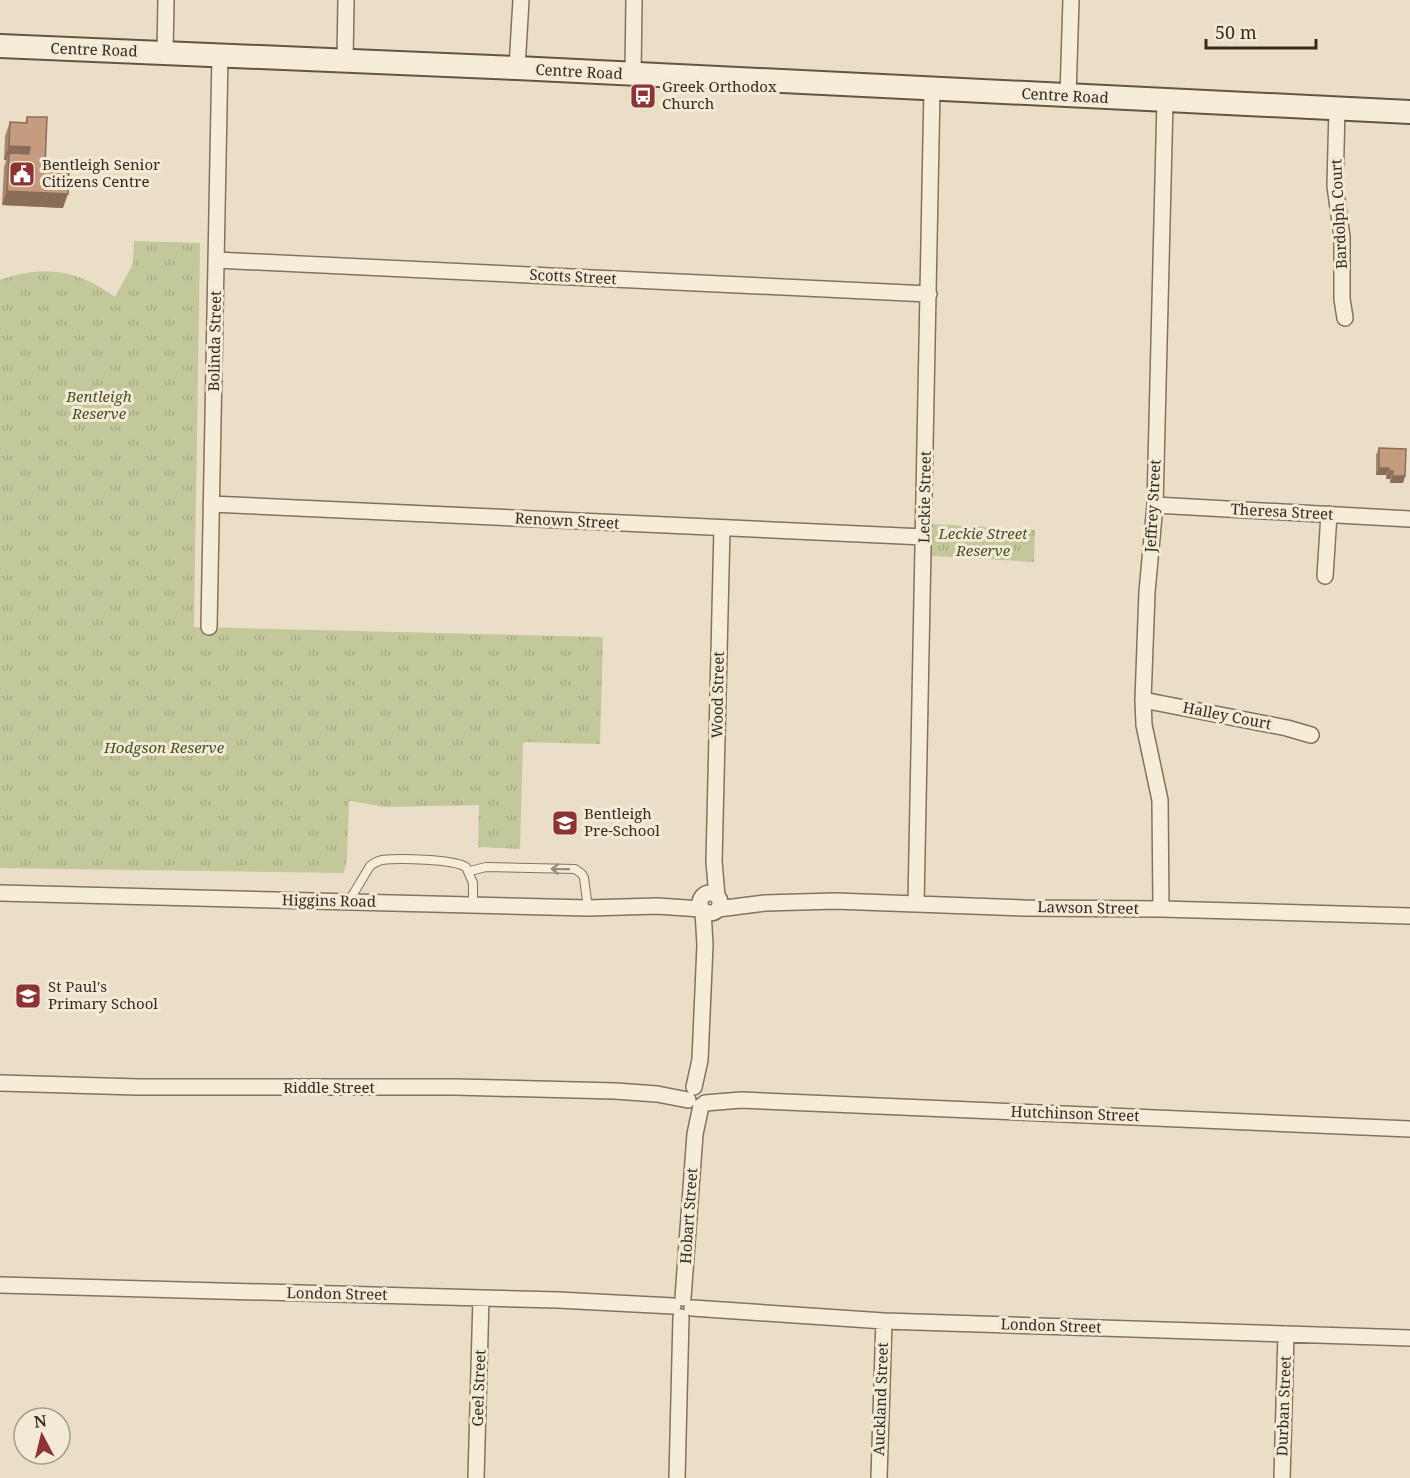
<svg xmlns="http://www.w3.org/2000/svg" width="1410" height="1478" font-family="'Noto Serif',serif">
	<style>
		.park { fill: url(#park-tufts) }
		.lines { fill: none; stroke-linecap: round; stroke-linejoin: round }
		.service-casing { stroke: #84725d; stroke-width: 10 }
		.minor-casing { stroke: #84725d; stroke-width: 18 }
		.secondary-casing { stroke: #665341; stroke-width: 26 }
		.service { stroke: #f6edd9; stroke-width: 8 }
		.minor { stroke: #f6edd9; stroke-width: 15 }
		.secondary { stroke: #f6edd9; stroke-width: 22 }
		.wall { fill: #a9866d }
		.shaded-wall { fill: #8a6d59 }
		.building { fill: #c59c7f; stroke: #8a6d59; stroke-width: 1.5 }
		.oneway { stroke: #968c7c }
		.labels { text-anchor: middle; stroke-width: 6; stroke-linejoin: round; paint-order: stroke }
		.street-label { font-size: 15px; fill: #362a20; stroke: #f2ead5 }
		.poi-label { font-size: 15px; fill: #362a20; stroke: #f2ead5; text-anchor: start }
		.park-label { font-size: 15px; font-style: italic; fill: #475028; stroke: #f2ead5 }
	</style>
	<defs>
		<pattern id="park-tufts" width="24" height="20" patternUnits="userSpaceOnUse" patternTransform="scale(1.5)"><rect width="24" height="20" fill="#c3c89b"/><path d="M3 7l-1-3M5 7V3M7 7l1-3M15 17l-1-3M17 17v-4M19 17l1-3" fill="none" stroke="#a8ac85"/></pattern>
	</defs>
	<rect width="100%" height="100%" fill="#eadfc6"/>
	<path class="park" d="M134 241 200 243 194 627 603 637 600 744 523 742 520 849 478 847 479 805 387 807C373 806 363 802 349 801L347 859 344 873 0 868V280C44 264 78 270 115 297L133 264Z
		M932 524 1035 530 1034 562 931 556Z"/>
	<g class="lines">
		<defs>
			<path id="service" d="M470 871 486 867 575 869 582 874 584 878 588 908
				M349 901 370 866C374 863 377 861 382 860 399 858 453 859 466 867L473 883V905"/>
			<path id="minor" d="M165 52 166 0
				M345 61 346 0
				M517 68 521 0
				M633 74 634 0
				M1068 96 1071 0
				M1337 109 1335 186 1342 237V299L1345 318
				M216 260 929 294
				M211 504 924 537
				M1155 505 1410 519
				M1325 576 1329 514
				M209 627 220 55
				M1143 700 1287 728 1311 735
				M700 903a10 10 0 1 1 20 0a10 10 0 1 1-20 0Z
				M0 893 588 908 657 906 701 909
				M717 896 714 862 722 528
				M916 904 932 89
				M718 909 765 903 835 901 1024 908 1161 909 1410 916
				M1161 909 1160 800 1144 725 1143 700 1147 592 1155 505 1165 101
				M0 1083 138 1087H455L615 1091 657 1094 688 1100
				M694 1087 700 1060 705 945 703 911
				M705 1103 741 1100 1410 1129
				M0 1285 558 1300 673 1306
				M683 1298 695 1134 701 1106
				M692 1308 884 1321 1410 1338
				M476 1478 481 1298
				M677 1478 681 1317
				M879 1478 884 1321
				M1282 1478 1286 1334"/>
			<path id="secondary" d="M0 46 517 68 1410 112"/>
		</defs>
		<use href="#service" class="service-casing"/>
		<use href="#minor" class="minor-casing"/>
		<use href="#secondary" class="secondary-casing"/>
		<use href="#service" class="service"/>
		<use href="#minor" class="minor"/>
		<use href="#secondary" class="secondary"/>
	</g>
	<path class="wall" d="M27 117 45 165 63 208 2 205 4 167 6 160H4L5 136 10 122 25 123Z
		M1379 448 1405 476 1403 483H1390V479H1386V475H1376V455Z"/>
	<path class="shaded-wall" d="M9 146 30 147 25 161 9 153 6 160H4Z
		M7 191 68 194 63 208 2 205Z
		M1379 468H1389L1386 475H1376Z
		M1389 471H1393L1390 479H1386Z
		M1393 476H1405L1403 483H1390Z"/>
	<path class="building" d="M27 117H47L45 165 69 166 68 194 7 191 9 153 29 154 30 147 9 146 10 122 27 123Z
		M1379 448 1406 449 1405 476H1393V471H1389V468H1379Z"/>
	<defs><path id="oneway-shaft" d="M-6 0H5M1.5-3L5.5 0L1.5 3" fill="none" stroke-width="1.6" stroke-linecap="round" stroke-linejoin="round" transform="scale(1.5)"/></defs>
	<use class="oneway" href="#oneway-shaft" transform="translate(560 869) rotate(-179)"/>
	<defs>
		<symbol id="bus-square" viewBox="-11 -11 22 22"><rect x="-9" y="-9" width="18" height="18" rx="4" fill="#8e3334" stroke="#f2ead5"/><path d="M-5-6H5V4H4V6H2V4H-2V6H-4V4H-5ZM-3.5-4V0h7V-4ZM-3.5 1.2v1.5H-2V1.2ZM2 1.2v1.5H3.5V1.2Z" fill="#fff"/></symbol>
		<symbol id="civic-square" viewBox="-11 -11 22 22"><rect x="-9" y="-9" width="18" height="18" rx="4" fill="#8e3334" stroke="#f2ead5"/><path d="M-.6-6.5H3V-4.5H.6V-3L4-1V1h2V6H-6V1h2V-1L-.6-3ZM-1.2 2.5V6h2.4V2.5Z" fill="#fff"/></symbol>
		<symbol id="school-square" viewBox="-11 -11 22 22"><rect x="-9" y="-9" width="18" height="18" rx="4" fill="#8e3334" stroke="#f2ead5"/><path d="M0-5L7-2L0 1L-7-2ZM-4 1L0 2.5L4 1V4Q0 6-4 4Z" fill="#fff"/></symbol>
	</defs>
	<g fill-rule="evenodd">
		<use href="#bus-square" x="628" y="81" width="30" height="30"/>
		<use href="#civic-square" x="7" y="159" width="30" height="30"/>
		<use href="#school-square" x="550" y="808" width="30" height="30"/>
		<use href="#school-square" x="13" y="981" width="30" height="30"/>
	</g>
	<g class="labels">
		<g class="street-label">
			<text transform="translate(94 50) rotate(2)" y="5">Centre Road</text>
			<text transform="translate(579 72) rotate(3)" y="5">Centre Road</text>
			<text transform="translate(1065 96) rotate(3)" y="5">Centre Road</text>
			<text transform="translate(1339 214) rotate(-93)" y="5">Bardolph Court</text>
			<text transform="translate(573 277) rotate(3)" y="5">Scotts Street</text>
			<text transform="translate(215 341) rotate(-89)" y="5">Bolinda Street</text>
			<text transform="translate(925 497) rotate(-89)" y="5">Leckie Street</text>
			<text transform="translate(1153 506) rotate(-87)" y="5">Jeffrey Street</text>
			<text transform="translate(1282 512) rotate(3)" y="5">Theresa Street</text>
			<text transform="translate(567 521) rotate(3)" y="5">Renown Street</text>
			<text transform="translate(718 695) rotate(-89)" y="5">Wood Street</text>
			<text transform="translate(1227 716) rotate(11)" y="5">Halley Court</text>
			<text transform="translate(329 901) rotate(1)" y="5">Higgins Road</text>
			<text transform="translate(1088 908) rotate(1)" y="5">Lawson Street</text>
			<text x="329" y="1093">Riddle Street</text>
			<text transform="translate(1075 1114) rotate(2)" y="5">Hutchinson Street</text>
			<text transform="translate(689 1216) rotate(-86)" y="5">Hobart Street</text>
			<text transform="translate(337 1294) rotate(1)" y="5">London Street</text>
			<text transform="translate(1051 1326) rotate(2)" y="5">London Street</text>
			<text transform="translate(479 1388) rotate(-88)" y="5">Geel Street</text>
			<text transform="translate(881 1399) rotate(-88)" y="5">Auckland Street</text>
			<text transform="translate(1284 1406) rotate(-88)" y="5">Durban Street</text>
		</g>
		<g class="poi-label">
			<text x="662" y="92">Greek Orthodox<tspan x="662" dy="17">Church</tspan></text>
			<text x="42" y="170">Bentleigh Senior<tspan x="42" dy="17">Citizens Centre</tspan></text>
			<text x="584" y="819">Bentleigh<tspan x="584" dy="17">Pre-School</tspan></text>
			<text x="48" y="992">St Paul's<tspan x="48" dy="17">Primary School</tspan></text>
		</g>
		<g class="park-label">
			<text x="99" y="402">Bentleigh<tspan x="99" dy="17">Reserve</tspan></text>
			<text x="983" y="539">Leckie Street<tspan x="983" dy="17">Reserve</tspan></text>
			<text x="164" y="753">Hodgson Reserve</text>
		</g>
	</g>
	<g transform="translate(42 1436) rotate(353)"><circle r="28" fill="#f2ead5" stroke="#a79d8d" stroke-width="1.5"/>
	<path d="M0-4.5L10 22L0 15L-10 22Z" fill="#8e3334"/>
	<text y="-9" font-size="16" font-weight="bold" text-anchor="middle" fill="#362a20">N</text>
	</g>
	<path d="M1206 39v9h110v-9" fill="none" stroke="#362a20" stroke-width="3"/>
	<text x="1215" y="39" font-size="18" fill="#362a20" stroke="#f2ead5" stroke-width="4.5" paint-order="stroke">50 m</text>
</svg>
